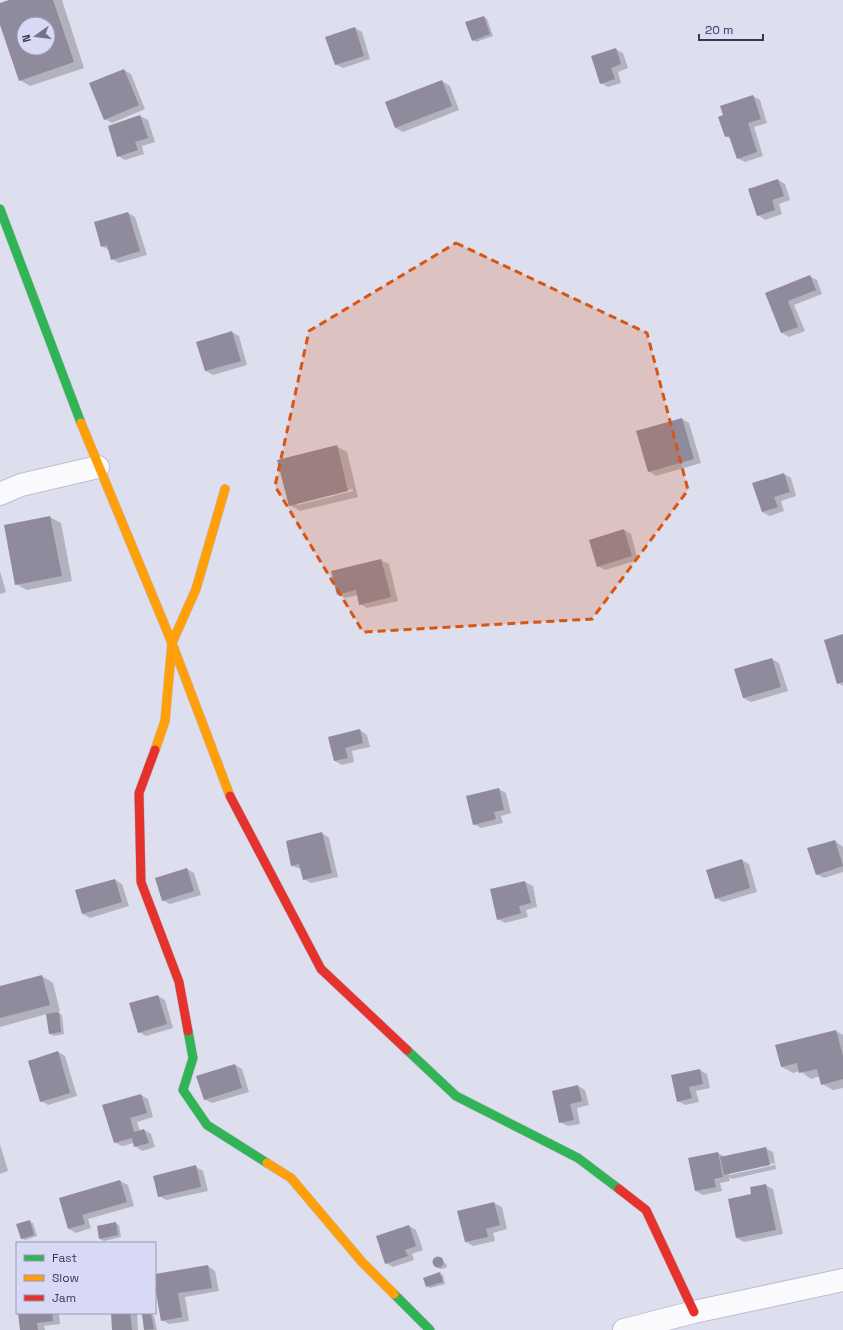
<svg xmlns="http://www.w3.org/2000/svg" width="843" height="1330" font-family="'Space Grotesk',sans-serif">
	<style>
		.shadow { fill: #0003; fill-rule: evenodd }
		.building { fill: #8f8a9c; fill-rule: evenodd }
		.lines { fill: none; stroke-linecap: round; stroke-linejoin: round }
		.street-casing { stroke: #bdbdd1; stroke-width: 24 }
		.fast-casing { stroke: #bdbdd1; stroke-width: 10 }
		.slow-casing { stroke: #bdbdd1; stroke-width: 10 }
		.jam-casing { stroke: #bdbdd1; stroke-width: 10 }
		.street { stroke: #fafafc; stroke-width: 22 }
		.fast { stroke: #30b455; stroke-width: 9 }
		.slow { stroke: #ff9f0a; stroke-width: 9 }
		.jam { stroke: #e5322d; stroke-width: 9 }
		.marked { fill: #d65613; fill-opacity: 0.2; stroke: #d65613; stroke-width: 3; stroke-dasharray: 8 5; stroke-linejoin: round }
	</style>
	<rect width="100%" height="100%" fill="#dedfee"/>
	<path class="shadow" d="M12 0H62L84 68 30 86 20 80 0 22V4ZM24 24H48V48H24Z
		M484 17 487 19 493 36 476 42 473 40Z
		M355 28 362 32 370 59 343 68 335 64Z
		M615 49 623 53 628 68 618 72 621 83 608 87 601 83Z
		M124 70 131 74 145 109 112 123 105 119Z
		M442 81 450 86 459 110 403 132 396 128 387 103Z
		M753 96 760 100 767 123 754 127 763 156 745 162 737 158 732 140 726 136Z
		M140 116 148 120 155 142 142 146 144 154 125 160 118 156Z
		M778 180 785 184 790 200 779 204 782 214 765 220 758 215Z
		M128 213 135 217 147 255 119 263 112 259 110 251 102 246Z
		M809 276 817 280 822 294 794 305 805 331 789 337 782 333 766 293Z
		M232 332 239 336 247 365 213 375 206 371 197 342Z
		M682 419 689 423 701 463 656 476 649 471Z
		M336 446 347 452 358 497 300 511 290 505ZM353 489V491L297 505V502Z
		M784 474 791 478 796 496 781 501 784 511 770 516 762 512Z
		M50 517 61 523 72 581 27 590 16 584Z
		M624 530 631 534 638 560 605 570 598 566Z
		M381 560 389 564 398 601 367 608 360 604 358 595 345 598 338 594 333 572Z
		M0 571 6 592 0 594Z
		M843 635V686L838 683Z
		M772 659 779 663 788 691 751 702 743 698Z
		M360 730 367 735 370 747 352 751 354 762 342 765 335 761 329 738Z
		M499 789 506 793 511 813 501 816 503 823 481 828 474 824Z
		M322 833 329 838 338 877 311 883 304 879 301 869 292 866 287 842Z
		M835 841 843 847V872L824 878 816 874 809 849Z
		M742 860 749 864 757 892 723 902 716 898Z
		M187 869 194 873 201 895 170 904 162 900Z
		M115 880 122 884 129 906 90 918 83 914 76 891Z
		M525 882 533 886 537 907 526 910 528 917 505 923 498 919 491 890Z
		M42 976 53 983 60 1011 57 1012 62 1015 64 1034 54 1036 50 1034 47 1014 0 1027V987Z
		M158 996 165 1000 173 1028 146 1036 139 1032Z
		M836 1031 843 1035V1088L833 1090 822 1084 820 1076 811 1079 800 1071 793 1073 782 1067Z
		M58 1052 65 1056 77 1096 48 1105 41 1101Z
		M235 1065 242 1069 249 1092 212 1103 204 1099Z
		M700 1070 707 1074 710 1088 696 1091 699 1102 685 1105 678 1101Z
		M578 1086 585 1090 589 1105 577 1108 580 1124 568 1126 560 1122Z
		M141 1095 148 1099 153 1117 137 1122 140 1131 144 1130 151 1134 155 1147 142 1151 135 1146 134 1143 122 1146 114 1142Z
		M0 1144 8 1171 0 1174Z
		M765 1148 773 1152 776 1169 732 1179 729 1177 730 1181 720 1183 722 1191 703 1195 696 1191 718 1153 725 1157ZM774 1163 775 1165 729 1175V1173Z
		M196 1167 203 1171 208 1191 166 1200 159 1196Z
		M120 1181 128 1185 134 1206 88 1219 91 1228 76 1233 69 1229 60 1199Z
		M765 1185 773 1189 783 1234 744 1242 737 1238 729 1200 752 1195Z
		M494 1203 502 1207 507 1229 493 1233 495 1241 473 1246 466 1242 458 1211Z
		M29 1222 33 1223 37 1236 25 1240 21 1238Z
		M115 1223 119 1225 121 1237 104 1241 100 1239 98 1226Z
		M409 1226 416 1230 423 1250 412 1254 414 1260 393 1267 386 1263Z
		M440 1258 447 1265 446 1268 440 1269 434 1265 435 1259Z
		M208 1266 215 1271 219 1291 185 1297 189 1321 169 1324 162 1320 155 1275Z
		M439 1274 443 1275 445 1284 430 1288 427 1286Z
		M19 1313H59L60 1324 44 1326 45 1330H21Z
		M112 1313H137L138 1330H113Z
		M151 1314 154 1316 157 1330H145L143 1315Z"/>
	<path class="building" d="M9 0H53L74 62 19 81 0 25V3ZM24 24H48V48H24Z
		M484 16 490 34 472 41 465 22Z
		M355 27 364 56 335 65 325 37Z
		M616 48 621 64 611 68 615 79 600 84 591 56Z
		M124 69 139 105 104 120 89 83Z
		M442 80 452 106 395 128 385 102Z
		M753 95 761 119 748 123 757 152 737 159 729 136 725 137 718 117 723 115 720 106Z
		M140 115 148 138 135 142 138 150 117 157 108 126Z
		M778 179 784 196 772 200 775 210 757 216 748 189Z
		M128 212 140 251 111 260 107 245 101 247 94 222Z
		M810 275 816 290 788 301 798 327 781 333 765 293Z
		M232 331 241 361 205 371 196 342Z
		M682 418 694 459 648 472 636 431Z
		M337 445 348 491 289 506 277 460Z
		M784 473 790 492 774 497 778 507 762 512 752 483Z
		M50 516 62 576 15 585 4 525Z
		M624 529 632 556 597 567 589 540Z
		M381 559 391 597 359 605 356 590 337 595 331 571Z
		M843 634V682L837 684 824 640Z
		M772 658 781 687 743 698 734 669Z
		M360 729 363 743 345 748 348 758 334 761 328 737Z
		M499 788 504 810 494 812 496 819 473 825 466 796Z
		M322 832 332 873 303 880 299 864 291 866 286 841Z
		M835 840 843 866 816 875 807 848Z
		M742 859 750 888 715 899 706 870Z
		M187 868 194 891 162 901 155 878Z
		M115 879 122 902 82 914 75 890Z
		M525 881 531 903 519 906 521 913 497 920 490 889Z
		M42 975 50 1005 0 1018V986Z
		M158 995 167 1024 138 1033 129 1003Z
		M59 1012 61 1032 49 1034 46 1014Z
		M836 1030 843 1056V1079L821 1085 817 1069 799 1073 797 1063 781 1067 775 1045Z
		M58 1051 70 1093 40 1102 28 1061Z
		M235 1064 242 1088 204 1100 196 1076Z
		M700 1069 703 1084 689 1087 692 1098 677 1102 671 1075Z
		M578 1085 582 1101 570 1104 574 1120 559 1123 552 1091Z
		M141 1094 147 1113 130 1118 134 1132 144 1129 149 1143 134 1147 132 1138 114 1143 102 1105Z
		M766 1147 770 1165 724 1175 720 1157Z
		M718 1152 723 1177 714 1179 716 1187 695 1191 688 1158Z
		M196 1165 201 1187 158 1197 153 1176Z
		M120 1180 127 1202 82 1215 85 1224 68 1229 59 1198Z
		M766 1184 776 1230 736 1238 728 1199 751 1194 750 1187Z
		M494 1202 500 1225 486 1229 488 1237 465 1242 457 1211Z
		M30 1220 34 1235 21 1239 16 1224Z
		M116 1222 118 1235 99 1239 97 1226Z
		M409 1225 416 1246 405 1250 408 1256 385 1264 376 1236Z
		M432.5 1262a5.5 5.5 0 1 1 11 0a5.5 5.5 0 1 1-11 0Z
		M208 1265 212 1288 178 1293 182 1317 161 1321 155 1287V1274Z
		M440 1272 443 1282 426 1287 423 1278Z
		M18 1313H52L53 1321 37 1323 38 1330H20Z
		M111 1313H130L132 1330H112Z
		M151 1313 154 1329 144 1330 142 1314Z"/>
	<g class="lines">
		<defs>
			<path id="street" d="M0 494 21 485 98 467
				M624 1330 694 1312 843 1280"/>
			<path id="fast" d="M0 209 81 423
				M188 1031 193 1058 183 1090 207 1125 267 1163
				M407 1050 456 1096 578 1158 619 1189
				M394 1294 430 1330"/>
			<path id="slow" d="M81 423 172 643 165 721 155 750
				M225 489 196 589 172 643 230 796
				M267 1163 291 1178 362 1262 394 1294"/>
			<path id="jam" d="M155 750 139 793 141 882 179 982 188 1031
				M230 796 321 969 407 1050
				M619 1189 646 1210 694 1312"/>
		</defs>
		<use href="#street" class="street-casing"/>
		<use href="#fast" class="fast-casing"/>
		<use href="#slow" class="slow-casing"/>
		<use href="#jam" class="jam-casing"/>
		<use href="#street" class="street"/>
		<use href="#fast" class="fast"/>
		<use href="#slow" class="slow"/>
		<use href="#jam" class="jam"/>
	</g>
	<path class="marked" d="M456 243 647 333 688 490 592 619 363 632 275 486 309 331Z"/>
	<rect x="16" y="1242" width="140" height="72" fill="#d8d9f4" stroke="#9898b4"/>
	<rect x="24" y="1255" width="20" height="6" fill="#30b455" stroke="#9898b4"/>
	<text x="52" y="1262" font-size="12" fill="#383753">Fast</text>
	<rect x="24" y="1275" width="20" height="6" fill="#ff9f0a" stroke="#9898b4"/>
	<text x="52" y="1282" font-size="12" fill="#383753">Slow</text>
	<rect x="24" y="1295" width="20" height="6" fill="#e5322d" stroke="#9898b4"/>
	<text x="52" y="1302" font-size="12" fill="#383753">Jam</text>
	<g transform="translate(36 36) rotate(256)"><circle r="19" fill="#d8d9f4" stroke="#9898b4"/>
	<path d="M0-3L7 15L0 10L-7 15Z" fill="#727289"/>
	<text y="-6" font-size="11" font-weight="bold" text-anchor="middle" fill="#383753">N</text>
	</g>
	<path d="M699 34v6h64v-6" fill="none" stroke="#383753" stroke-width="2"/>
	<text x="705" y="34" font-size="12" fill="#383753" stroke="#d8d9f4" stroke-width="3" paint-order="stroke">20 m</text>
</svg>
